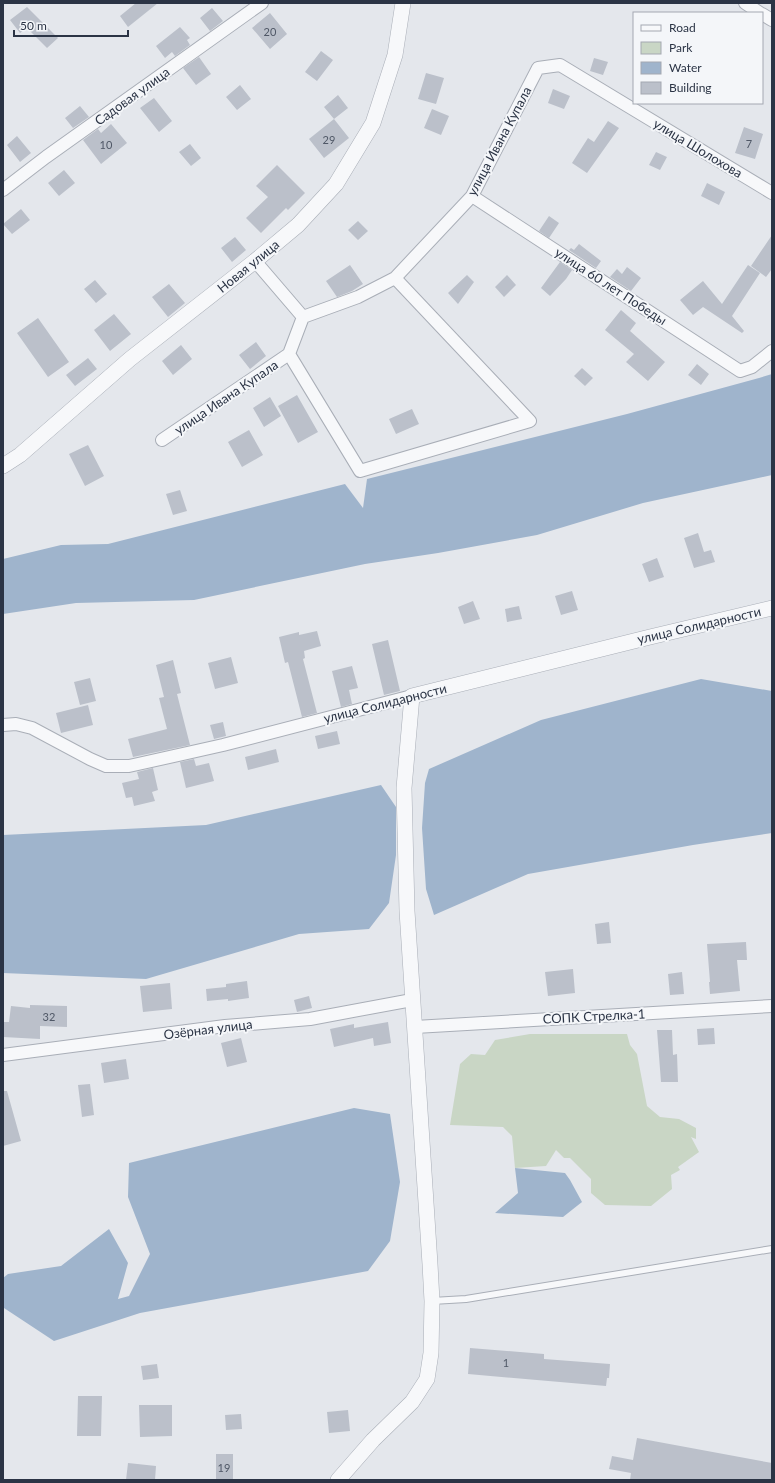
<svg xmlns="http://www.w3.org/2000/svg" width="775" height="1483" viewBox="0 0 775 1483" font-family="Lato,sans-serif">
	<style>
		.green { fill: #c9d6c5 }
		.water { fill: #9fb4cc }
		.building { fill: #bbc0ca }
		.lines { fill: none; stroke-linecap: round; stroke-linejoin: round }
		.service-casing { stroke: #a9aeb7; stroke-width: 8 }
		.minor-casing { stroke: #a9aeb7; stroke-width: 14 }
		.tertiary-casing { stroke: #a9aeb7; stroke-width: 16 }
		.service { stroke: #f7f8fa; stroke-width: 6 }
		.minor { stroke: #f7f8fa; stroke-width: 12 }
		.tertiary { stroke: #f7f8fa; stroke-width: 15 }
		.labels { text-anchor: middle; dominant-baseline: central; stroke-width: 4; stroke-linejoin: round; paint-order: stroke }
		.number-label { font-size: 11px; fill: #4f5766 }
		.street-label { font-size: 13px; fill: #2b3445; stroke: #f4f6f9 }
	</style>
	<rect width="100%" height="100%" fill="#e4e7ec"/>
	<path class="green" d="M530,1034H627L630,1045L637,1054L647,1106L660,1117L679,1119L696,1128V1139L691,1137L699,1152L678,1167L680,1170L671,1175L672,1189L651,1206L605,1205L591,1193V1179L570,1158H564L556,1150L546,1166L515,1168L512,1136L503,1127L450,1125L460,1064L471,1054L485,1055L495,1040Z"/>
	<path class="water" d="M772,374V475L643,503L537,535L438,553L365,564L194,600L76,603L3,614V559L61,545L108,544L345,484L363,508L367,479L627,414L759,378Z
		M701,679L772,691V833L693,845L528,874L434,915L426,889L422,828L425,783L429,769L541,720Z
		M381,785L396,807V855L389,903L369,929L299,934L146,979L3,973V835L206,825Z
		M354,1108L390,1114L400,1182L390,1241L368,1271L140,1313L54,1341L4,1308L3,1278L8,1274L61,1266L109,1229L128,1263L118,1299L129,1296L150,1254L128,1197L129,1163Z
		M515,1168L565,1173L570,1180L582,1202L563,1217L495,1213L518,1193Z"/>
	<path class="building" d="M136,3H158L128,27L120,16Z
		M27,7L58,38L47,48L27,28L20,33L10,20Z
		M212,8L223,21L210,31L200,18Z
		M270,13L287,34L270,49L252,28Z
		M180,27L190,38L187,40L190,45L175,56L172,52L165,58L156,46Z
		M321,51L333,60L317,81L305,72Z
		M199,57L211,74L196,85L183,68Z
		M594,58L608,62L603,75L590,71Z
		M426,73L444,78L436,104L418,99Z
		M240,85L251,99L237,110L226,97Z
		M553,89L570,96L564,109L548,103Z
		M338,95L348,108L334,119L324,107Z
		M154,98L172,121L159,132L140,108Z
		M80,106L89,117L73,128L65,118Z
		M432,109L449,116L441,135L424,128Z
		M334,119L349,138L324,158L309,139Z
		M608,121L619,128L587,173L572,163L588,138L594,142Z
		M111,124L127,143L101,164L83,140L98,129L101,133Z
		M744,127L763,134L755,159L735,153Z
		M17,136L31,153L20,162L7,145Z
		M190,144L201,158L191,166L179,152Z
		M656,152L667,157L660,170L649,165Z
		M277,165L305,193L288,210L286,208L261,233L246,218L268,197L256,186Z
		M64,170L75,183L59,196L48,183Z
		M707,183L725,192L719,205L701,196Z
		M21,209L30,220L12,234L3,224Z
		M549,216L559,223L549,238L539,231Z
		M358,221L368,231L358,240L348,230Z
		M772,235V269L766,277L751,266Z
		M235,237L246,250L232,262L221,248Z
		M579,244L601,261L596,268L569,250L571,248L574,250Z
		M560,262L572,270L566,279L550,296L541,288Z
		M350,265L363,284L352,291L337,297L326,281Z
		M748,265L760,273L732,316L744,331L742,333L703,307L693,315L680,300L703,281L722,304Z
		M627,267L641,278L631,291L610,277L617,269L622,274Z
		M467,275L474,282L458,304L448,293Z
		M507,275L516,285L504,297L495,287Z
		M95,280L107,294L96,303L84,289Z
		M169,284L185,303L168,317L152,297Z
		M621,310L636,323L630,331L665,362L648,381L626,362L634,354L605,330Z
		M114,314L131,334L110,351L94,330Z
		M38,318L69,362L48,377L17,333Z
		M256,342L266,356L250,369L239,355Z
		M181,345L192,359L173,375L162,361Z
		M88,358L97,369L75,386L66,375Z
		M697,364L709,374L701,385L688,375Z
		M582,368L593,378L585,386L574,376Z
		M297,395L318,432L298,443L278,406Z
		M270,397L281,416L264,427L253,408Z
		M412,409L419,424L396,434L389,419Z
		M249,430L263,455L242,467L228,442Z
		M88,445L104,476L85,486L69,454Z
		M180,490L187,511L173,515L166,494Z
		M698,533L704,552L711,550L715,562L694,568L684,538Z
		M657,558L664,577L649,582L642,564Z
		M572,591L578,610L561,615L555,596Z
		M473,601L480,619L464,624L458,607Z
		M519,606L522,619L507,622L505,609Z
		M317,631L321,646L304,651L305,658L303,659L317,713L302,717L288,662L285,663L279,637L299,632V635Z
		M388,640L400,691L384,695L372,644Z
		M231,657L238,683L215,689L208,663Z
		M173,660L181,693L177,694L190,745L133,757L128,739L167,729L159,698L164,697L156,665Z
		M352,666L358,688L349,690L352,704L341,707L332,671Z
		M90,678L96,701L80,705L74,682Z
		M88,705L93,725L61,733L56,713Z
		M223,722L226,736L214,739L210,725Z
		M337,731L340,744L318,749L315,736Z
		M276,749L279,762L248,770L245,757Z
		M194,759L196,766L209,763L214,781L186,788L180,762Z
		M153,768L158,790L152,792L155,801L134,806L132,797L126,798L122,783L139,779L137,772Z
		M609,922L611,943L597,944L595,924Z
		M746,942L747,960H737L740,991L710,994L709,982H710L707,944Z
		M573,969L575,993L548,996L545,972Z
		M682,972L684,994L670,995L668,974Z
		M247,981L249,998L228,1001V999L207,1001L206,989L226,987V984Z
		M170,983L172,1009L143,1012L140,986Z
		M309,996L312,1008L297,1012L294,1000Z
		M30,1005L67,1006V1027L40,1026V1039L3,1037L4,1022H9L11,1006L30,1008Z
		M388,1022L391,1043L374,1046L373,1038L334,1047L330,1029L354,1024V1028Z
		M714,1028L715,1044L698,1045L697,1029Z
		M657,1030H672L673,1055L677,1054L678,1082H661Z
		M241,1038L247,1062L227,1067L221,1043Z
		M126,1059L129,1079L104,1083L101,1063Z
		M90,1084L94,1115L82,1117L78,1085Z
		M3,1091H7L21,1141L3,1146Z
		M470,1348L544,1354V1359L610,1364L609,1378H607L606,1386L468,1374Z
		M157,1364L159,1378L143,1380L141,1366Z
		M78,1396H102L101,1436H77Z
		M139,1405H172V1436L140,1437Z
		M348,1410L350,1431L329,1433L327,1412Z
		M241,1414L242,1429L226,1430L225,1415Z
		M637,1438L772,1463V1480H630L631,1473L609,1469L612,1456L633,1460Z
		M216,1454H233V1480H216Z
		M128,1463L156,1466L155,1480H126Z"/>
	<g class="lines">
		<defs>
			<path id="service" d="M432,1301L466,1299L772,1249"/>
			<path id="minor" d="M745,3L760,13
				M762,14L772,20
				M3,190L46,157L262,3
				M472,196L740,371L752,367L772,351
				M255,261L303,317L358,297L395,278L472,196L538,68L560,65L772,193
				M303,317L289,354L360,471L530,421L395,278
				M162,440L289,354
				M3,725L16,724L32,728L90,759L106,766H129L223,745L412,696
				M415,1027L772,1006
				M3,1055L225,1026L310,1019L412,1000"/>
			<path id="tertiary" d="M3,466L20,455L130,359L255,261L298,225L336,184L373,123L395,55L403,3
				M338,1480L373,1440L412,1402L427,1379L431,1353L432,1301L430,1264L407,911L404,788L412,696L650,637L772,608"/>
		</defs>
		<use href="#service" class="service-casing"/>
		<use href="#minor" class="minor-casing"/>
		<use href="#tertiary" class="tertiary-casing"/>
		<use href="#service" class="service"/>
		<use href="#minor" class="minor"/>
		<use href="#tertiary" class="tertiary"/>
	</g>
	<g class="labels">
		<g class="number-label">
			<text x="270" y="31">20</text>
			<text x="329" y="139">29</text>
			<text x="749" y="143">7</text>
			<text x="106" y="144">10</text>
			<text x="49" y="1016">32</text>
			<text x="506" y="1362">1</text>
			<text x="224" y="1467">19</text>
		</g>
		<g class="street-label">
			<text transform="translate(132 96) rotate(-36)">Садовая улица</text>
			<text transform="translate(499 141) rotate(-62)">улица Ивана Купала</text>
			<text transform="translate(698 148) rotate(31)">улица Шолохова</text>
			<text transform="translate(248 266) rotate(-39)">Новая улица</text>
			<text transform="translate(611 286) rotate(33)">улица 60 лет Победы</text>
			<text transform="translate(226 397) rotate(-34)">улица Ивана Купала</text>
			<text transform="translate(699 625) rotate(-13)">улица Солидарности</text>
			<text transform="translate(385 703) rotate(-14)">улица Солидарности</text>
			<text transform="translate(594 1016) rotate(-3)">СОПК Стрелка-1</text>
			<text transform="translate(208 1029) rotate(-7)">Озёрная улица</text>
		</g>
	</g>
	<rect width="775" height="1483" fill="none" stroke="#2b3445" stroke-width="8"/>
	<rect x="633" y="12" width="130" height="92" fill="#f4f6f9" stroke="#a4a8b1"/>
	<rect x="641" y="25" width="20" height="6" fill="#f7f8fa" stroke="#a4a8b1"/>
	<text x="669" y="32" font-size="12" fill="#2b3445">Road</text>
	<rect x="641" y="42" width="20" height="12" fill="#c9d6c5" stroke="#a4a8b1"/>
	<text x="669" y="52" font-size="12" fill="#2b3445">Park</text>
	<rect x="641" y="62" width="20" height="12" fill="#9fb4cc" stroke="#a4a8b1"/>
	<text x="669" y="72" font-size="12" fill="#2b3445">Water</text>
	<rect x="641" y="82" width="20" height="12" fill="#bbc0ca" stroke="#a4a8b1"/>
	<text x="669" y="92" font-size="12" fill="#2b3445">Building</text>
	<path d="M14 30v6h114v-6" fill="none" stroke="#2b3445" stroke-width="2"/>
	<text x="20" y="30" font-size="12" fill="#2b3445" stroke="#f4f6f9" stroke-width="3" paint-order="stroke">50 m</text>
</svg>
